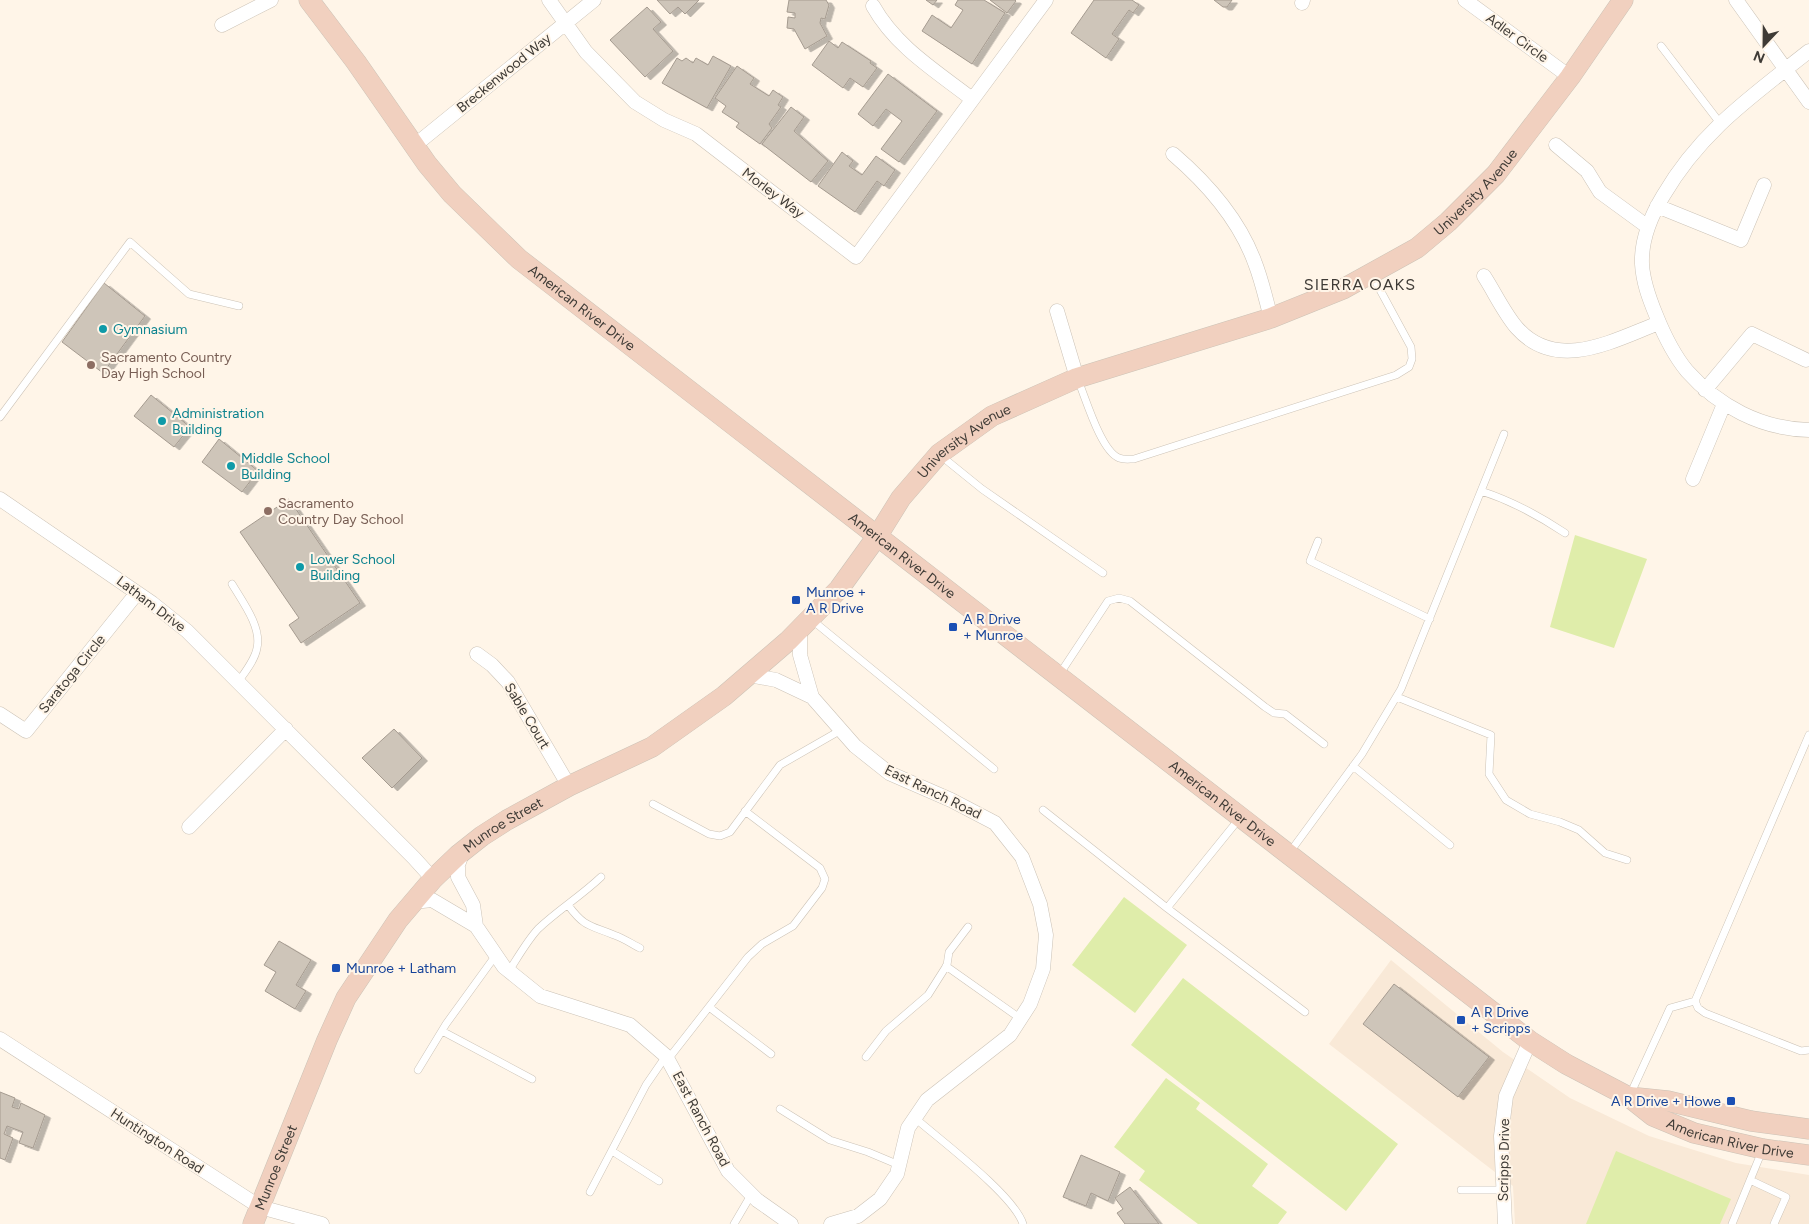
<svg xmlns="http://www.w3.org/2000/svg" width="1809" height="1224" viewBox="0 0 1809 1224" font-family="Figtree,sans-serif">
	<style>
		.built { fill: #f9e9d7 }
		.green { fill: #dfedaa }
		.building { fill: #cec5b9; stroke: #a59b90; filter: url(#shadow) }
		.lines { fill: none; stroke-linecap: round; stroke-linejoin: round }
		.lane-casing { stroke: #ccc3b7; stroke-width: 8 }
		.street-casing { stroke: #ccc3b7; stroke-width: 15 }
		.secondary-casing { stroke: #ccc3b7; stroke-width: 21 }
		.lane { stroke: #fff; stroke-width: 7 }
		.street { stroke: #fff; stroke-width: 14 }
		.secondary { stroke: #f1d0bf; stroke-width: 20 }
		.culture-dot { fill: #0f9aa8; stroke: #fff5e8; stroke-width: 2 }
		.education-dot { fill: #8d6e63; stroke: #fff5e8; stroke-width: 2 }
		.transit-dot { fill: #1a4fb4; stroke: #fff5e8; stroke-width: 2 }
		.labels { text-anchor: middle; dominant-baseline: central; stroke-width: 4; stroke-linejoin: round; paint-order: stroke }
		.street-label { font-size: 14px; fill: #3f3b36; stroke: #fff5e8 }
		.culture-label { font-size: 14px; fill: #0d838f; stroke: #fff5e8; text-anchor: start }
		.education-label { font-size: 14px; fill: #785e54; stroke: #fff5e8; text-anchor: start }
		.transit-label { font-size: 14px; fill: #164399; stroke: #fff5e8; text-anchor: start }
		.quarter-label { font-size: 16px; letter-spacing: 1px; fill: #3f3b36; stroke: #fff5e8 }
	</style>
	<defs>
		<filter id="shadow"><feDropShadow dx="5.5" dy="3" stdDeviation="0" flood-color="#0004"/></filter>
	</defs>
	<rect width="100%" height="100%" fill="#fff5e8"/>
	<path class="built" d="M1391,960L1503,1052L1570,1098L1649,1136L1736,1163L1809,1175V1224H1515L1513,1186L1329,1044Z"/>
	<path class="green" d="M1575,535L1647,559L1614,648L1550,627Z
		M1124,897L1187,945L1135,1013L1072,965Z
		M1183,978L1398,1144L1346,1211L1131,1045Z
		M1166,1078L1200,1103L1196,1109L1268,1164L1252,1186L1287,1212L1278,1224H1198L1139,1180L1145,1171L1114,1147Z
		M1616,1151L1731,1199L1720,1224H1586Z"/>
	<path class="building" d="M657,0H699L685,14L678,7L670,14Z
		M789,0H826L829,5L825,19L821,18L820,23L827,36L805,49L794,29L787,28L788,17L795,18V13L787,12Z
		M926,0H937L933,5Z
		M958,0H984L1005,13L972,64L922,31L932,15L951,28L963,10L955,5Z
		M990,0H1015L1016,1L1007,13Z
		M1094,0H1132L1139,5L1133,13L1129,10L1112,34L1119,39L1106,58L1071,33Z
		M1214,0H1232L1227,7H1223Z
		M647,7L661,22L653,29L673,51L645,77L610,40Z
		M829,41L838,48L842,42L871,61L870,63L877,68L863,87L850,78L843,88L812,65Z
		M713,56L731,66L707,108L662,83L677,58L682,61L686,58L693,63L696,58L708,65Z
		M737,66L754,78L750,84L769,96L773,90L783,97L778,105L781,107L769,124L772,128L760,144L736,127L739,123L722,112L726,106L715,98Z
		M888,74L937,111L899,162L881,149L902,121L886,109L873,126L858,114Z
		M791,107L804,117L794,131L828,161L811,182L762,144Z
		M842,152L853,161L849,166L862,175L876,156L895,170L884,186L877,181L855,212L818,186Z
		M104,283L145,316L103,373L62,342Z
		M151,395L190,427L174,447L134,416Z
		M219,439L258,471L242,492L202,462Z
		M289,499L360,603L301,643L289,625L299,618L240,532Z
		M394,729L422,758L392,788L362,758Z
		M279,941L311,960L296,985L306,991L295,1009L265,991L276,972L264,965Z
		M1394,984L1489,1057L1458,1097L1363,1024Z
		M0,1092L15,1098L12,1107L19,1109L21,1103L45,1115L33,1148L19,1143L23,1132L7,1126L4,1134L13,1138L5,1160L0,1158Z
		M1081,1155L1120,1172L1108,1201L1091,1193L1086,1206L1063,1197Z
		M1130,1187L1159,1224H1125L1117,1213L1123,1209L1115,1198Z"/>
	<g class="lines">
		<defs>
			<path id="lane" d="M1661,46L1720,123
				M1078,380C1086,399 1101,451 1119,458C1124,460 1129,459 1134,459L1396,375L1409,367L1412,359L1411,347L1372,275
				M0,417L130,242L189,294L239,306
				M940,455L982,489L1103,573
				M1481,491C1512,501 1538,515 1565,533
				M1318,541L1310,561L1430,619
				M232,584C242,601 262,627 257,648C255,660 245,672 238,682
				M812,620L994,769
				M1059,675L1108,601L1119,598L1130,601L1265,707L1274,713L1285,714L1324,744
				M1397,697L1491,735L1489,774L1506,800L1530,814L1560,822L1579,830L1605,853L1627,860
				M1809,735L1695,1001L1698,1008L1705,1013L1801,1051L1809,1050
				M1353,766L1450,845
				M653,804L709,834L720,836L730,832L780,765L841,730
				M1043,810L1167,908L1239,819
				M1290,852L1362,754L1401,689L1504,434
				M568,905C585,928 590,925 614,935C623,938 632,944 640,948
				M1167,908L1305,1012
				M946,966L1021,1019
				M509,971C518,957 527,941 538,929C558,910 581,896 601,877
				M709,1007L771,1054
				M442,1031L532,1079
				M866,1057L886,1031L928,995L947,965L949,952L968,927
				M669,1058L748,957L762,944L793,926L822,888L825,879L820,868L745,811
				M418,1070L446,1024L496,955
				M1630,1095L1670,1008L1695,1001
				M780,1109L830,1140L868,1152L899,1165
				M915,1118C940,1140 1014,1195 1023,1224
				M612,1151L659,1181
				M1750,1180L1786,1197L1774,1224
				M1461,1190H1502
				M590,1192L646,1085L666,1056
				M734,1224L751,1195
				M1732,1224L1762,1151"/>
			<path id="street" d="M549,0L586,52L635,102L664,120L696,134L856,257L1046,0
				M1465,0L1570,77
				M1736,0L1809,102
				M1302,3L1303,0
				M873,6C896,47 936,71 972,99
				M222,25L271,0
				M1809,51C1751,97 1701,131 1663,196C1651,216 1641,240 1642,264C1643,282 1649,298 1656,315C1664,335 1673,354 1687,371C1718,406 1761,429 1809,430
				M1556,145L1587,171L1600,192L1648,227
				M414,146L594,0
				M1173,154C1208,184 1239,219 1255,263C1262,281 1266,300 1271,318
				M1657,206L1741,240L1764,185
				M1484,276C1495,293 1504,313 1517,328C1557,373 1614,340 1659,323
				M1057,311L1077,378
				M1705,390L1752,334L1806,360
				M1693,479L1724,404
				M0,499L152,603L187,631L414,858L433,879
				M800,630V655L812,697
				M477,654L492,665L508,682L569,786
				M749,675L776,680L812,697L855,746L889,773L951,800L995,823L1022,857L1040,904L1046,935L1043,969L1030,1004L1010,1035L927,1100L908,1128L897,1174L880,1199L858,1216L831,1224
				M0,714L26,731L137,593
				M189,827L286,729
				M463,851L458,865V877L473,905L476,926
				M413,902L432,900L476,926L504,967L540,996L630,1025L666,1056L728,1171L757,1200L791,1224
				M0,1039L260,1207L322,1224
				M1505,1224L1501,1136L1506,1096L1530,1041"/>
			<g id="secondary">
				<path id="s1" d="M309,0L356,62L427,164L452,194L519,259L1530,1041L1566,1064L1629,1097L1653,1116L1694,1133L1763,1149L1809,1155"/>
				<path d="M1629,1097L1668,1101L1751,1121L1809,1129"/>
				<path id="s2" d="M253,1224L327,1040L346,998L398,920L433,879L458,855L482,836L507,820L569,786L652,747L724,696L788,641L839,589L878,535L901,498L939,454L992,416L1077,378L1271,318L1343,289L1417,248L1448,222L1496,174L1570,77L1623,0"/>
			</g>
		</defs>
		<use href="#lane" class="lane-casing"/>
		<use href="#street" class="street-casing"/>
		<use href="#secondary" class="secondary-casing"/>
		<use href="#lane" class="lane"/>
		<use href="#street" class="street"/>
		<use href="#secondary" class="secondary"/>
	</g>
	<g class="culture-dot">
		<circle cx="103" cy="329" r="5"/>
		<circle cx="162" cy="421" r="5"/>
		<circle cx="231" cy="466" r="5"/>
		<circle cx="300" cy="567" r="5"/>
	</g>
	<g class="education-dot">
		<circle cx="91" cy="365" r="5"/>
		<circle cx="268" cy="511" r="5"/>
	</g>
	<g class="transit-dot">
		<rect x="791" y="595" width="10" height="10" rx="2.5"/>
		<rect x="948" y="622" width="10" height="10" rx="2.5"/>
		<rect x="331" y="963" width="10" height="10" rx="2.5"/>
		<rect x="1456" y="1015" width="10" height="10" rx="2.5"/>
		<rect x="1726" y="1096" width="10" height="10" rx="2.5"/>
	</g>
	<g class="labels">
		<g class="street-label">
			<text transform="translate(1517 38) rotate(36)">Adler Circle</text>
			<text transform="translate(504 73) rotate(-39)">Breckenwood Way</text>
			<text stroke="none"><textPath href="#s2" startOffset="1668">University Avenue</textPath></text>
			<text transform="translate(773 193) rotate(37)">Morley Way</text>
			<text stroke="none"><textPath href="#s1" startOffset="414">American River Drive</textPath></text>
			<text stroke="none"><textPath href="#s2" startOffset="1091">University Avenue</textPath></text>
			<text stroke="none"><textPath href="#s1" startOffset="819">American River Drive</textPath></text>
			<text transform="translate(151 604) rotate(37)">Latham Drive</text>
			<text transform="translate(72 674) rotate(-51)">Saratoga Circle</text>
			<text transform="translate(527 716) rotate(59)">Sable Court</text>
			<text transform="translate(933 792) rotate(26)">East Ranch Road</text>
			<text stroke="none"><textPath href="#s1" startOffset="1224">American River Drive</textPath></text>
			<text stroke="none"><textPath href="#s2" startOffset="481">Munroe Street</textPath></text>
			<text transform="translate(701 1119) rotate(62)">East Ranch Road</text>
			<text stroke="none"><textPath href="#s1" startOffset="1838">American River Drive</textPath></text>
			<text transform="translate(157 1141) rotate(33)">Huntington Road</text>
			<text transform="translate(1504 1160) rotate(-89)">Scripps Drive</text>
			<text stroke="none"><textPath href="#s2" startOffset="61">Munroe Street</textPath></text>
		</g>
		<g class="culture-label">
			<text x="113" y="329">Gymnasium</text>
			<text x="172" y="413">Administration<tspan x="172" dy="16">Building</tspan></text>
			<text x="241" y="458">Middle School<tspan x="241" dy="16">Building</tspan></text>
			<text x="310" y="559">Lower School<tspan x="310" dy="16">Building</tspan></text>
		</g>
		<g class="education-label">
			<text x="101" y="357">Sacramento Country<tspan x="101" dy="16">Day High School</tspan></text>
			<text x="278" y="503">Sacramento<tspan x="278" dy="16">Country Day School</tspan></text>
		</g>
		<g class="transit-label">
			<text x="806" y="592">Munroe +<tspan x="806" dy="16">A R Drive</tspan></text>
			<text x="963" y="619">A R Drive<tspan x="963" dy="16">+ Munroe</tspan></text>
			<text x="346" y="968">Munroe + Latham</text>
			<text x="1471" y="1012">A R Drive<tspan x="1471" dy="16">+ Scripps</tspan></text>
			<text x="1721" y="1101" text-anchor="end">A R Drive + Howe</text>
		</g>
		<g class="quarter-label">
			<text x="1360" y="284">SIERRA OAKS</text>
		</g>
	</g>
	<g transform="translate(1764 45) rotate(202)" stroke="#fff5e8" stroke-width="4" paint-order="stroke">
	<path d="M0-4L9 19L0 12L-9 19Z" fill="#3f3b36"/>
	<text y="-8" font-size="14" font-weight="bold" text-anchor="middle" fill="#3f3b36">N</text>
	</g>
</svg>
